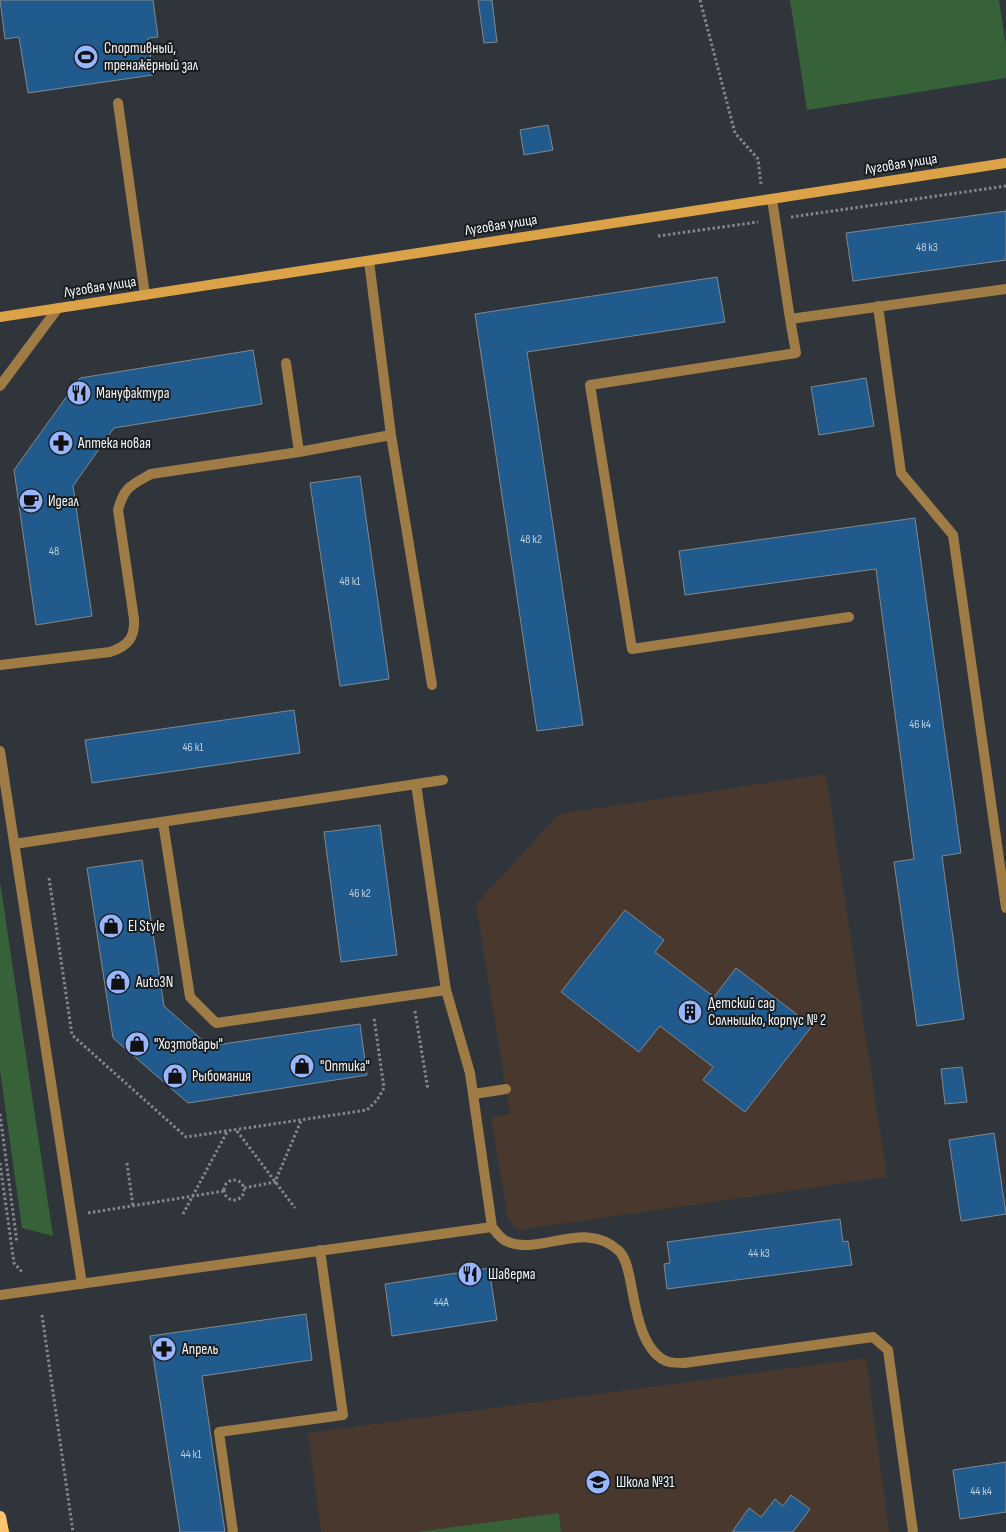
<svg xmlns="http://www.w3.org/2000/svg" width="1006" height="1532" viewBox="0 0 1006 1532" font-family="'Sofia Sans Condensed',sans-serif">
	<style>
		.education { fill: #49382e }
		.green { fill: #366139 }
		.building { fill: #215b8d; stroke: #82888e }
		.lines { fill: none; stroke-linecap: round; stroke-linejoin: round }
		.path { stroke: #83878d; stroke-width: 3; stroke-dasharray: 2.5 2.5; stroke-linecap: butt }
		.service { stroke: #9f7b46; stroke-width: 10 }
		.secondary { stroke: #dba247; stroke-width: 10 }
		.primary { stroke: #fec46b; stroke-width: 12 }
		.labels { text-anchor: middle; dominant-baseline: central; stroke-width: 4; stroke-linejoin: round; paint-order: stroke }
		.number-label { font-size: 12px; fill: #bdcedd }
		.poi-label { font-size: 15px; fill: #f1f4f8; stroke: #1a1d1f; text-anchor: start }
		.street-label { font-size: 15px; fill: #f1f4f8; stroke: #1a1d1f }
	</style>
	<rect width="100%" height="100%" fill="#30353b"/>
	<path class="education" d="M826,774L887,1177L518,1230L508,1218L491,1117L510,1114L476,904L559,814Z
		M866,1358L889,1532H321L308,1433Z"/>
	<path class="green" d="M790,0H999L1006,45V78L807,110Z
		M0,882L53,1236L22,1228L0,1070Z
		M559,1513L561,1532H417Z"/>
	<path class="building" d="M0,0H153L158,37L148,38L153,75L28,93L19,37L5,39Z
		M478,0H492L497,42L484,43Z
		M548,125L553,150L524,155L520,130Z
		M1006,211V260L853,281L846,233Z
		M717,277L725,322L527,352L583,725L537,731L475,314Z
		M253,350L262,404L114,428L73,486L92,616L36,625L14,470L80,378Z
		M866,378L874,426L819,435L811,387Z
		M360,476L389,679L340,686L310,483Z
		M915,518L961,853L942,856L964,1019L917,1026L894,862L914,859L876,569L685,595L679,551Z
		M294,710L300,753L92,783L85,740Z
		M380,825L397,955L341,962L324,832Z
		M142,860L164,1006L209,1046L360,1024L367,1075L188,1103L113,1038L87,868Z
		M625,910L664,940L655,952L714,997L736,968L812,1026L745,1112L703,1080L713,1067L660,1026L639,1052L561,992Z
		M962,1067L967,1102L945,1104L941,1069Z
		M994,1133L1006,1214L961,1221L949,1140Z
		M840,1219L843,1242L848,1241L852,1265L667,1289L664,1264L670,1263L667,1242Z
		M489,1268L497,1320L392,1336L385,1284Z
		M306,1314L312,1360L202,1376L225,1532H180L150,1336Z
		M1006,1462V1512L960,1519L953,1470Z
		M791,1495L810,1509L793,1532H732L749,1508L761,1517L775,1499L783,1506Z"/>
	<g class="lines">
		<path class="path" d="M700,0L735,133L758,159L761,184
			M791,217L1006,186
			M658,236L758,222
			M49,878L72,1035L186,1137L367,1110L377,1100L384,1088L374,1018
			M415,1011L428,1090
			M0,1114L17,1243
			M237,1131L295,1208
			M0,1163L14,1263L23,1273
			M127,1163L133,1206
			M224 1190a10 10 0 1 1 20 0a10 10 0 1 1-20 0Z
			M244,1188L275,1182L301,1121
			M88,1213L224,1191
			M183,1214L227,1132
			M42,1315L73,1532"/>
		<path class="service" d="M118,103L145,295
			M772,199L790,319L1006,289
			M369,261L391,435L432,685
			M878,306L901,473L953,535L1006,908
			M790,319L796,353L590,385L632,649L849,617
			M286,363L299,452
			M0,386L58,308
			M0,665L110,652C128,646 135,638 134,619L118,510C124,487 131,485 151,474L299,452L391,435
			M0,751L82,1284
			M416,784L446,990L470,1073L492,1227
			M163,822L190,997L216,1023L446,990
			M14,844L443,780
			M474,1094L506,1089
			M0,1295L492,1227C496,1232 500,1238 506,1241C540,1257 585,1218 619,1251C626,1258 628,1270 630,1279C635,1303 640,1353 669,1362C673,1363 679,1363 684,1363L873,1337L888,1350L913,1532
			M233,1532L219,1432L343,1415L320,1250"/>
		<path class="secondary" d="M0,317L1006,163"/>
		<path class="primary" d="M0,1517L3,1532"/>
	</g>
	<defs>
		<symbol id="stadium-disc" viewBox="-11 -11 22 22"><circle r="9.5" fill="#99b5fd" stroke="#1a1d1f"/><path d="M0-5a6.5 5 0 1 0 0 10a6.5 5 0 1 0 0-10ZM-3.5-1.8h7v3.6h-7Z" fill="#111"/></symbol>
		<symbol id="restaurant-disc" viewBox="-11 -11 22 22"><circle r="9.5" fill="#99b5fd" stroke="#1a1d1f"/><path d="M-5-6h1v4h1v-4h1v4h1v-4h1v5L-1.5 .5V6h-2V.5L-5-1ZM5-6V6H3V1.5H1.5Q1.5-4 5-6Z" fill="#111"/></symbol>
		<symbol id="pharmacy-disc" viewBox="-11 -11 22 22"><circle r="9.5" fill="#99b5fd" stroke="#1a1d1f"/><path d="M-2-6h4v4h4v4h-4v4h-4v-4h-4v-4h4Z" fill="#111"/></symbol>
		<symbol id="cafe-disc" viewBox="-11 -11 22 22"><circle r="9.5" fill="#99b5fd" stroke="#1a1d1f"/><path d="M-5.5-4.5H6V0H3Q3 3.5 0 3.5H-2.5Q-5.5 3.5-5.5 0ZM3-3.2v2h1.7v-2ZM-6 4.5H4V6H-6Z" fill="#111"/></symbol>
		<symbol id="shop-disc" viewBox="-11 -11 22 22"><circle r="9.5" fill="#99b5fd" stroke="#1a1d1f"/><path d="M-5-2.5h2.3a2.7 3.5 0 0 1 5.4 0H5L5.5 6h-11ZM-1.5-2.5h3a1.5 2.3 0 0 0-3 0Z" fill="#111"/></symbol>
		<symbol id="building-disc" viewBox="-11 -11 22 22"><circle r="9.5" fill="#99b5fd" stroke="#1a1d1f"/><path d="M-4-6H4V6H1V3H-1V6H-4ZM-2.5-4.3h1.7v1.8h-1.7ZM.8-4.3h1.7v1.8H.8ZM-2.5-1h1.7V.8h-1.7ZM.8-1h1.7V.8H.8Z" fill="#111"/></symbol>
		<symbol id="school-disc" viewBox="-11 -11 22 22"><circle r="9.5" fill="#99b5fd" stroke="#1a1d1f"/><path d="M0-5L7-2L0 1L-7-2ZM-4 1L0 2.5L4 1V4Q0 6-4 4Z" fill="#111"/></symbol>
	</defs>
	<g fill-rule="evenodd">
		<use href="#stadium-disc" x="72" y="43" width="28" height="28"/>
		<use href="#restaurant-disc" x="65" y="379" width="28" height="28"/>
		<use href="#pharmacy-disc" x="47" y="429" width="28" height="28"/>
		<use href="#cafe-disc" x="17" y="487" width="28" height="28"/>
		<use href="#shop-disc" x="97" y="912" width="28" height="28"/>
		<use href="#shop-disc" x="104" y="968" width="28" height="28"/>
		<use href="#building-disc" x="676" y="998" width="28" height="28"/>
		<use href="#shop-disc" x="123" y="1030" width="28" height="28"/>
		<use href="#shop-disc" x="288" y="1052" width="28" height="28"/>
		<use href="#shop-disc" x="161" y="1062" width="28" height="28"/>
		<use href="#restaurant-disc" x="456" y="1260" width="28" height="28"/>
		<use href="#pharmacy-disc" x="150" y="1335" width="28" height="28"/>
		<use href="#school-disc" x="584" y="1468" width="28" height="28"/>
	</g>
	<g class="labels">
		<g class="number-label">
			<text x="927" y="247">48 к3</text>
			<text x="531" y="539">48 к2</text>
			<text x="54" y="551">48</text>
			<text x="350" y="581">48 к1</text>
			<text x="920" y="724">46 к4</text>
			<text x="193" y="747">46 к1</text>
			<text x="360" y="893">46 к2</text>
			<text x="759" y="1253">44 к3</text>
			<text x="441" y="1302">44А</text>
			<text x="191" y="1454">44 к1</text>
			<text x="981" y="1491">44 к4</text>
		</g>
		<g class="poi-label">
			<text x="104" y="48">Спортивный,<tspan x="104" dy="17">тренажёрный зал</tspan></text>
			<text x="96" y="393">Мануфактура</text>
			<text x="78" y="443">Аптека новая</text>
			<text x="48" y="501">Идеал</text>
			<text x="128" y="926">El Style</text>
			<text x="136" y="982">Auto3N</text>
			<text x="708" y="1003">Детский сад<tspan x="708" dy="17">Солнышко, корпус № 2</tspan></text>
			<text x="154" y="1044">"Хозтовары"</text>
			<text x="320" y="1066">"Оптика"</text>
			<text x="192" y="1076">Рыбомания</text>
			<text x="488" y="1274">Шаверма</text>
			<text x="182" y="1349">Апрель</text>
			<text x="616" y="1482">Школа №31</text>
		</g>
		<g class="street-label">
			<text transform="translate(901 164) rotate(-9)">Луговая улица</text>
			<text transform="translate(501 225) rotate(-9)">Луговая улица</text>
			<text transform="translate(100 287) rotate(-9)">Луговая улица</text>
		</g>
	</g>
</svg>
